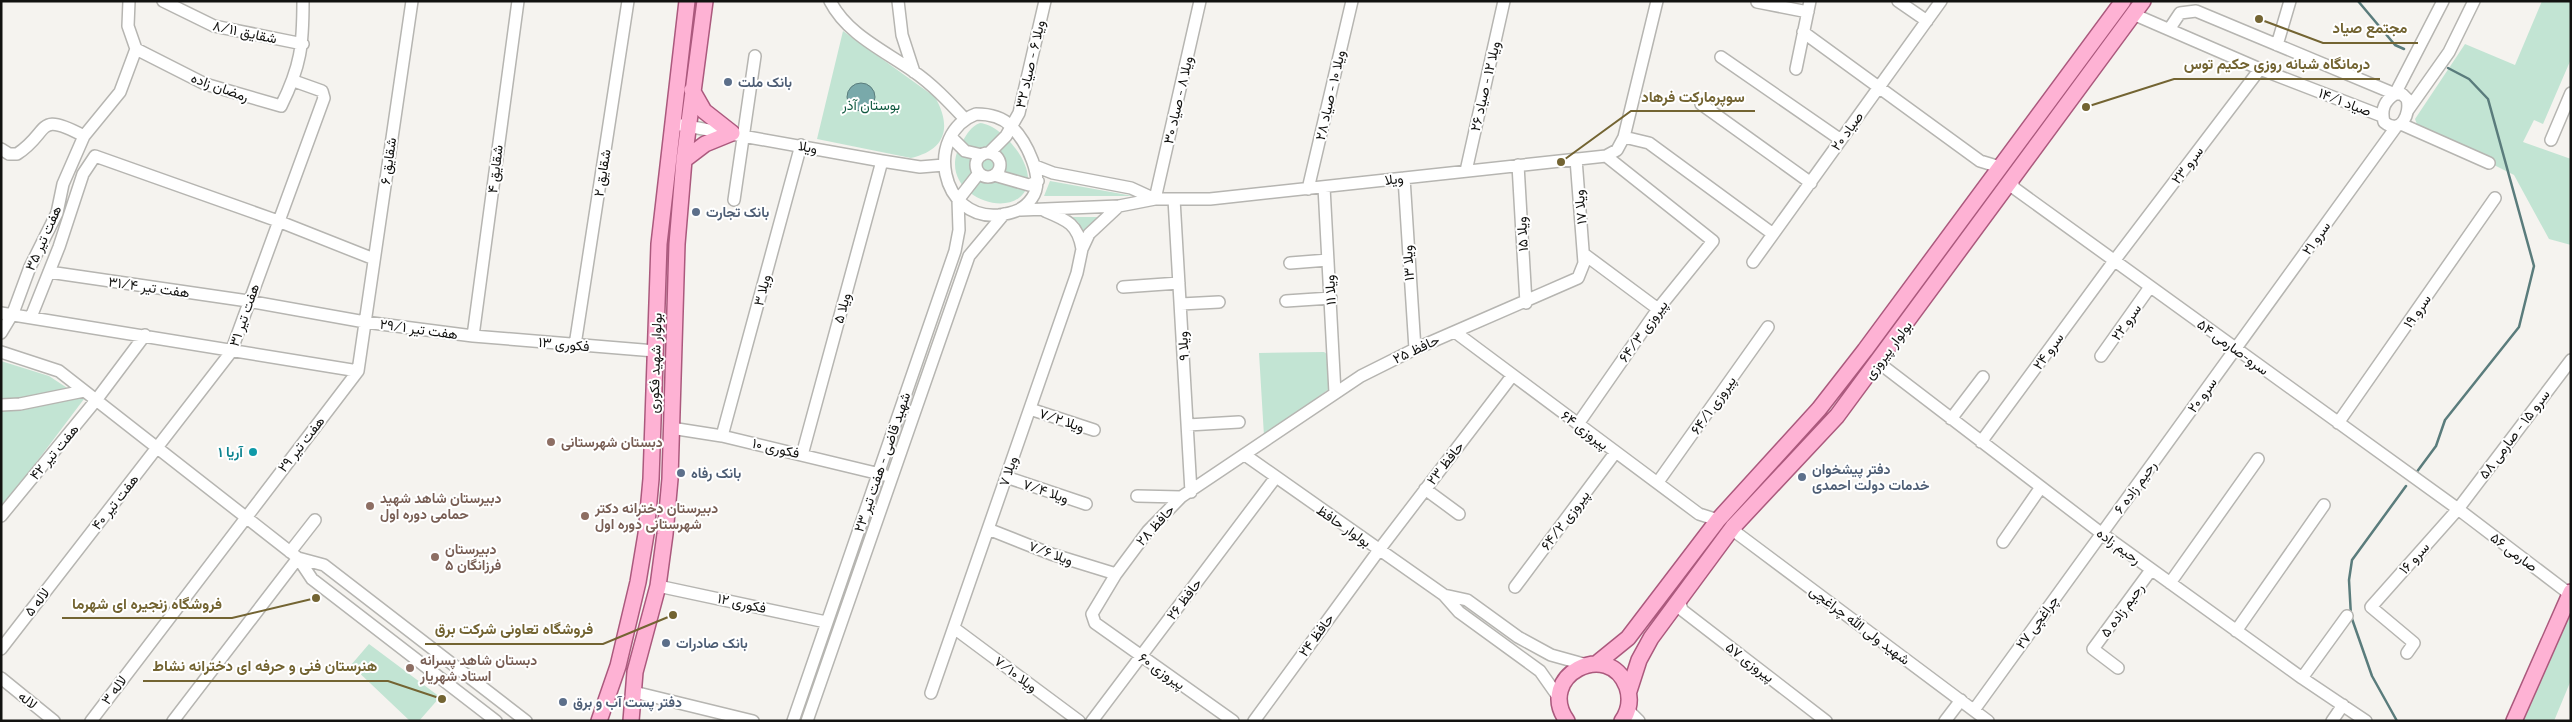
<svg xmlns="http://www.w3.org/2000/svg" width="2572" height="722" viewBox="0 0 2572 722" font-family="Raleway,Vazirmatn,sans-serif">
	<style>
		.green { fill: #c2e4d3 }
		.water { fill: #79a9aa; stroke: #5a7c7c }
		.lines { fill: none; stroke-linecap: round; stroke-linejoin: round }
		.stream { stroke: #5a7c7c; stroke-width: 2.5 }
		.minor-casing { stroke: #b6b5b1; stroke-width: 14 }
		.major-casing { stroke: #ab597d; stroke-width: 18 }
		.minor { stroke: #fff; stroke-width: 11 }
		.major { stroke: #feb2d4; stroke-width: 15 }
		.service-dot { fill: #5c6f8a; stroke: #fff; stroke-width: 2 }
		.education-dot { fill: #8d6e63; stroke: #fff; stroke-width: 2 }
		.culture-dot { fill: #0f9aa8; stroke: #fff; stroke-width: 2 }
		.labels { text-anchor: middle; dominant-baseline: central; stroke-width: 4; stroke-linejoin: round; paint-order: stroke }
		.street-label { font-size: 14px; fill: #121210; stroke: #fff }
		.service-label { font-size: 14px; font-weight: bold; fill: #4e5e75; stroke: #fff; text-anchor: start }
		.park-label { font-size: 14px; fill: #0e583e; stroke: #fff }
		.education-label { font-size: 14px; font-weight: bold; fill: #785e54; stroke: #fff; text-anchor: start }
		.culture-label { font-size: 14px; font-weight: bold; fill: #0d838f; stroke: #fff; text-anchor: end }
		.leader { fill: none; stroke: #736432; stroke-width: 2 }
		.callout-dot { fill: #736432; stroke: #fff; stroke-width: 2 }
		.callout-label { font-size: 15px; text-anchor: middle; font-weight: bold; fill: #736432; stroke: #fff; stroke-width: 4; stroke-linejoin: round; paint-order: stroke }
	</style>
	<rect width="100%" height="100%" fill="#f5f3ef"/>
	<path class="green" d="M2542,1H2571V59L2543,124L2534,120L2523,142L2571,159V245L2549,239L2514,175L2418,127L2415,119L2465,44L2515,65Z
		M843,31L935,97C952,127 946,150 911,158L817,139Z
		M980,123C1004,125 1042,173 1023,194C1002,220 933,189 962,142C968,133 970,127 980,123Z
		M1050,181L1133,196H1044Z
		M1071,217H1100L1083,233L1078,222Z
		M1324,352L1330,356L1329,389L1264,436L1259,353Z
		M1,361L49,376L84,399L1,509Z
		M2566,610L2571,615V680L2554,721H2518Z
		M369,644L440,697L419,721H410L351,665Z"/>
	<path class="water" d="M847 97a14 14 0 1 1 28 0a14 14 0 1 1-28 0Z"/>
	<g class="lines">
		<path class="stream" d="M2358,1L2395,45L2404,49
			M2416,473L2436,446L2445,420L2519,327L2534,266L2488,99L2469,79L2448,68
			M2397,721L2372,676L2351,616L2349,580L2352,560L2406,486"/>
		<defs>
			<path id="minor" d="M163,1L214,26L303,44
				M830,1C847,34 883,50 913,71C932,84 948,101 964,118
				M898,1L902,35L914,72
				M1898,1L1927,21
				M1757,2L1808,12
				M2133,14L2260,69L2382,116
				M2170,28L2180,13L2196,11L2395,94L2443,1
				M1803,32L1980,161L2000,167
				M2277,45L2290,1
				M136,49L205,84L281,106C301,66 303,45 303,1
				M1721,57L1841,140
				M1796,69L1810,1
				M2395,94H2402L2407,99C2411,113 2401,136 2384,122C2381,110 2384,101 2395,94Z
				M1701,104L1811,183
				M2408,110L2449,52L2474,1
				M976,114C988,114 1002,117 1011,126C1026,141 1046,179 1032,198C1024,210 1013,213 999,215C940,221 924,134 976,114Z
				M2401,124L2489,163
				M681,125L882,161L920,167L944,165
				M951,137L965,151L982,155
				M1624,137L1649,143L1773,234
				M2551,140L2571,93
				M1,149L9,154H17C51,132 35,110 84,136
				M989,153L1006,136L1019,113L1045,1
				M976 165a12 12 0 1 1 24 0a12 12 0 1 1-24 0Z
				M1518,165L1526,303
				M1035,166L1053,173L1131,188L1155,199
				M1466,171L1504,1
				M994,175L1029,185L1038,181
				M1404,178L1415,349
				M2012,181L2014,188L2458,509L2571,595
				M1324,187L1335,393
				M1308,189L1352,1
				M1155,199L1200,1
				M1174,199L1191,492
				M734,200L755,56
				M1021,210L1119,206L1155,199H1210L1606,156L1617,150L1624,137L1657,1
				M1045,211C1067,220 1078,224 1082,249L1089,234L1119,206
				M1584,254L1658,309
				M1753,262L1941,1
				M1290,263L1328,260
				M49,272L248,301L365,322L473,336L655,351
				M1123,287L1179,283
				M1286,301L1331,298
				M1181,304L1219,302
				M1,313L358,371
				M31,317L59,247L83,174L95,156L278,221L374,259
				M1455,332L1699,514L1718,520
				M1,333L13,313L30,267L57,213L63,184L84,136L120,92L136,49L128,26L129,1
				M473,336L518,1
				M575,345L628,1
				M1,352L59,371L298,558L312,579L496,721
				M2101,356L2150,287
				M1879,363L2101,533L2302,678L2366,721
				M1,405L20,404L84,391
				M1030,409L1094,430
				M1951,419L1983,377
				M2338,423L2495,198
				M1578,424L1658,309L1713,241L1606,156
				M1188,425L1239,422
				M671,428L722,436L884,475
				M722,436L801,145
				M1981,442L2114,261L2260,69
				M802,455L882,161
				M1245,455L1444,595L1459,612L1540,671L1559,698
				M1006,477L1086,504
				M1658,482L1768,327
				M1425,489L1459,514
				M1137,496L1181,497
				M1,516L97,399L145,335
				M1733,527L1738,534L1988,721
				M988,529L1051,554L1116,574
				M2003,542L2041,487
				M290,552L315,520
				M298,558L324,565L526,721
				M2170,583L2258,459
				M658,586L826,622
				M1515,587L1615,453
				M1444,595L1467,600L1518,637L1551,655L1587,665
				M1679,599L1682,610L1826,721
				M954,628L1079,721
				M2236,631L2324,505
				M1,649L231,352L324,98L322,91L294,81
				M2407,653L2414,643L2371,607L2458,509L2571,360
				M2118,668L2093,649L2151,570
				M1,678L54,721
				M2302,678L2347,616
				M638,693L753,721
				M931,693L1077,273L1082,249
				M1628,710L1639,721
				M1974,710L2396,127
				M91,721L358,371L412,1
				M173,721L298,558
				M793,721L955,251L959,230L958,200L979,173
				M807,721L969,256L1004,214
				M1092,721L1276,477
				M1233,721L1095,623L1092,614L1116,574L1148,531L1181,497L1361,376L1415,349L1578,278L1584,263L1576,159
				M1254,721L1379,550L1512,376
				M1945,721L1961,700
				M2332,721L2343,705"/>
			<path id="major" d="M684,160L705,144L732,133L704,111L692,90
				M1596,664L1628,638L1718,520L1819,409L1865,350L2123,1
				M1629,691L1639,660L1651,638L1733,527L1837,416L2143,1
				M599,721L618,666L638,582L646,534L651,479L659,244L687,1
				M631,721L635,672L658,586L665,534L670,479L677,244L684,160L705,1
				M1567,721C1535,676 1609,638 1627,687C1631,699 1629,711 1622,721
				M2514,721L2571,592"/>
		</defs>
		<use href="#minor" class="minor-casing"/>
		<use href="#major" class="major-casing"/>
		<use href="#minor" class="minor"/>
		<use href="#major" class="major"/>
	</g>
	<g class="service-dot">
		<circle cx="728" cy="82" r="5"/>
		<circle cx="696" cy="212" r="5"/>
		<circle cx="681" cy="473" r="5"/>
		<circle cx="1802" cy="477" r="5"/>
		<circle cx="666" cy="643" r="5"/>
		<circle cx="563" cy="702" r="5"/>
	</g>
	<g class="education-dot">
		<circle cx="551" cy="442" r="5"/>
		<circle cx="370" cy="506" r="5"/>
		<circle cx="585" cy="516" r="5"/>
		<circle cx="435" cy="557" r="5"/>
		<circle cx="410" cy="668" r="5"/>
	</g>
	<circle class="culture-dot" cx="253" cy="452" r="5"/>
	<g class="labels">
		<g class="street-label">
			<text transform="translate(245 32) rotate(12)">شقایق ۸/۱۱</text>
			<text transform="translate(1030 64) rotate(-77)">ویلا ۶ - صیاد ۳۲</text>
			<text transform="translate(1485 86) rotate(-77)">ویلا ۱۲ - صیاد ۲۶</text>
			<text transform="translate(220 87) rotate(20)">رمضان زاده</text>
			<text transform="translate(1330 95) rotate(-77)">ویلا ۱۰ - صیاد ۲۸</text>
			<text transform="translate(1178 100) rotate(-77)">ویلا ۸ - صیاد ۳۰</text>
			<text transform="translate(2345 102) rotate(21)">صیاد ۱۴/۱</text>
			<text transform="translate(1847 131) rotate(-54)">صیاد ۲۰</text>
			<text transform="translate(808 147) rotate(11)">ویلا</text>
			<text transform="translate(388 161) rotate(-82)">شقایق ۶</text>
			<text transform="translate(2187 165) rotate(-53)">سرو ۲۳</text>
			<text transform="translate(495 169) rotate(-83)">شقایق ۴</text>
			<text transform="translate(602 173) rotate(-81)">شقایق ۲</text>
			<text transform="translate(1394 179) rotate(-7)">ویلا</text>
			<text transform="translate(1580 207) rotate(-95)">ویلا ۱۷</text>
			<text transform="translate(1522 234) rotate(-93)">ویلا ۱۵</text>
			<text transform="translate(43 238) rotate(-66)">هفت تیر ۳۵</text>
			<text transform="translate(2316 238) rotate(-54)">سرو ۲۱</text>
			<text transform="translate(1408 263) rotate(-93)">ویلا ۱۳</text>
			<text transform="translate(149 287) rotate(8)">هفت تیر ۳۱/۴</text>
			<text transform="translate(762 290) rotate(-75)">ویلا ۳</text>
			<text transform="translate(1330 290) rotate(-93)">ویلا ۱۱</text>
			<text transform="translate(842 308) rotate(-75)">ویلا ۵</text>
			<text transform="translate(2417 311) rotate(-55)">سرو ۱۹</text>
			<text transform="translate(244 315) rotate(-71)">هفت تیر ۳۱</text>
			<text transform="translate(2126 322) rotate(-55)">سرو ۲۲</text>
			<text transform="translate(419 329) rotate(8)">هفت تیر ۲۹/۱</text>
			<text transform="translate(1643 331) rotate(-54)">پیروزی ۶۴/۳</text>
			<text transform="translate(564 344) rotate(5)">فکوری ۱۳</text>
			<text transform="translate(1183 346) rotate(-93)">ویلا ۹</text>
			<text transform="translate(2233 347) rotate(36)">سرو-صارمی ۵۴</text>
			<text transform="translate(1416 349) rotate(-25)">حافظ ۲۵</text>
			<text transform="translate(1888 350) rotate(-53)">بولوار پیروزی</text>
			<text transform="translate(2048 351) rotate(-54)">سرو ۲۴</text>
			<text transform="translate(655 363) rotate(-88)">بولوار شهید فکوری</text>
			<text transform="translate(2202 395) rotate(-54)">سرو ۲۰</text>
			<text transform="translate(1713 405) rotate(-55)">پیروزی ۶۴/۱</text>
			<text transform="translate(1062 420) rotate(19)">ویلا ۷/۲</text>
			<text transform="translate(1585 430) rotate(37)">پیروزی ۶۴</text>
			<text transform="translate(2514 434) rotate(-53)">سرو ۱۵ - صارمی ۵۸</text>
			<text transform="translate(301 444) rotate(-52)">هفت تیر ۲۹</text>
			<text transform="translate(776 448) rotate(13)">فکوری ۱۰</text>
			<text transform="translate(54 452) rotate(-50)">هفت تیر ۴۲</text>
			<text transform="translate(882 462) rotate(-71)">شهید قاضی - هفت تیر ۲۳</text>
			<text transform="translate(1445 463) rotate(-52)">حافظ ۲۳</text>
			<text transform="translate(1008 471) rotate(-71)">ویلا ۷</text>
			<text transform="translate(2135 487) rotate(-54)">رحیم زاده ۶</text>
			<text transform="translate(1046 491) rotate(19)">ویلا ۷/۴</text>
			<text transform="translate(115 502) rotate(-52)">هفت تیر ۴۰</text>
			<text transform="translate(1565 520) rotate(-53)">پیروزی ۶۴/۲</text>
			<text transform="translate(1155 525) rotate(-48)">حافظ ۲۸</text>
			<text transform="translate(1344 526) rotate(35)">بولوار حافظ</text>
			<text transform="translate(2119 546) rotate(36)">رحیم زاده</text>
			<text transform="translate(2514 552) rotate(37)">صارمی ۵۶</text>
			<text transform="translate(1051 553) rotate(20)">ویلا ۷/۶</text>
			<text transform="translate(2414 558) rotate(-48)">سرو ۱۶</text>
			<text transform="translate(1184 599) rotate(-53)">حافظ ۲۶</text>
			<text transform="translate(37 602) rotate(-52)">لاله ۵</text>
			<text transform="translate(742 603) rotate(12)">فکوری ۱۲</text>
			<text transform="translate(2122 610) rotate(-54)">رحیم زاده ۵</text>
			<text transform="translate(2037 622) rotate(-54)">چراغچی ۲۷</text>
			<text transform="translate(1860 625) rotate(37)">شهید ولی الله چراغچی</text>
			<text transform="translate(1316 635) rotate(-54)">حافظ ۲۴</text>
			<text transform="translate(1750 662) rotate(37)">پیروزی ۵۷</text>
			<text transform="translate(1162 671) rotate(35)">پیروزی ۶۰</text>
			<text transform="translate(1016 674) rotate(37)">ویلا ۷/۱۰</text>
			<text transform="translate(114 690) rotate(-53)">لاله ۳</text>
			<text transform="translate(28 700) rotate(39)">لاله</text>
		</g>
		<g class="service-label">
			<text x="738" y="82">بانک ملت</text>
			<text x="706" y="212">بانک تجارت</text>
			<text x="1812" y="469">دفتر پیشخوان<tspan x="1812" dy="16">خدمات دولت احمدی</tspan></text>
			<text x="691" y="473">بانک رفاه</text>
			<text x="676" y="643">بانک صادرات</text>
			<text x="573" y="702">دفتر پست آب و برق</text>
		</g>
		<g class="park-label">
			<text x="871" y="105">بوستان آذر</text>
		</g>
		<g class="education-label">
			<text x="561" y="442">دبستان شهرستانی</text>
			<text x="380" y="498">دبیرستان شاهد شهید<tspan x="380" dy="16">حمامی دوره اول</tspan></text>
			<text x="595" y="508">دبیرستان دخترانه دکتر<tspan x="595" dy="16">شهرستانی دوره اول</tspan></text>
			<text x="445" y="549">دبیرستان<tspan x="445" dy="16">فرزانگان ۵</tspan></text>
			<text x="420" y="660">دبستان شاهد پسرانه<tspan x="420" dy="16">استاد شهریار</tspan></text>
		</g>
		<g class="culture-label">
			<text x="243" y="452">آریا ۱</text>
		</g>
	</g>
	<path class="leader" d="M2259 19L2323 43H2418M2086 107L2174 79H2380M1561 162L1631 111H1755M316 598L232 618H62M673 615L603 644H425M442 699L388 681H143"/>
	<g class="callout-dot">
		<circle cx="2259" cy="19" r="5"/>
		<circle cx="2086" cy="107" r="5"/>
		<circle cx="1561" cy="162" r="5"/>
		<circle cx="316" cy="598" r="5"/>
		<circle cx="673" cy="615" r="5"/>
		<circle cx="442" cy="699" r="5"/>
	</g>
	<g class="callout-label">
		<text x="2370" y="33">مجتمع صیاد</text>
		<text x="2277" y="69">درمانگاه شبانه روزی حکیم توس</text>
		<text x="1693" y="102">سوپرمارکت فرهاد</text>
		<text x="147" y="609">فروشگاه زنجیره ای شهرما</text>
		<text x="514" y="634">فروشگاه تعاونی شرکت برق</text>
		<text x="265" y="671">هنرستان فنی و حرفه ای دخترانه نشاط</text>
	</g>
	<rect width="2572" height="722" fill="none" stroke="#121210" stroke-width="5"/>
</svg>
